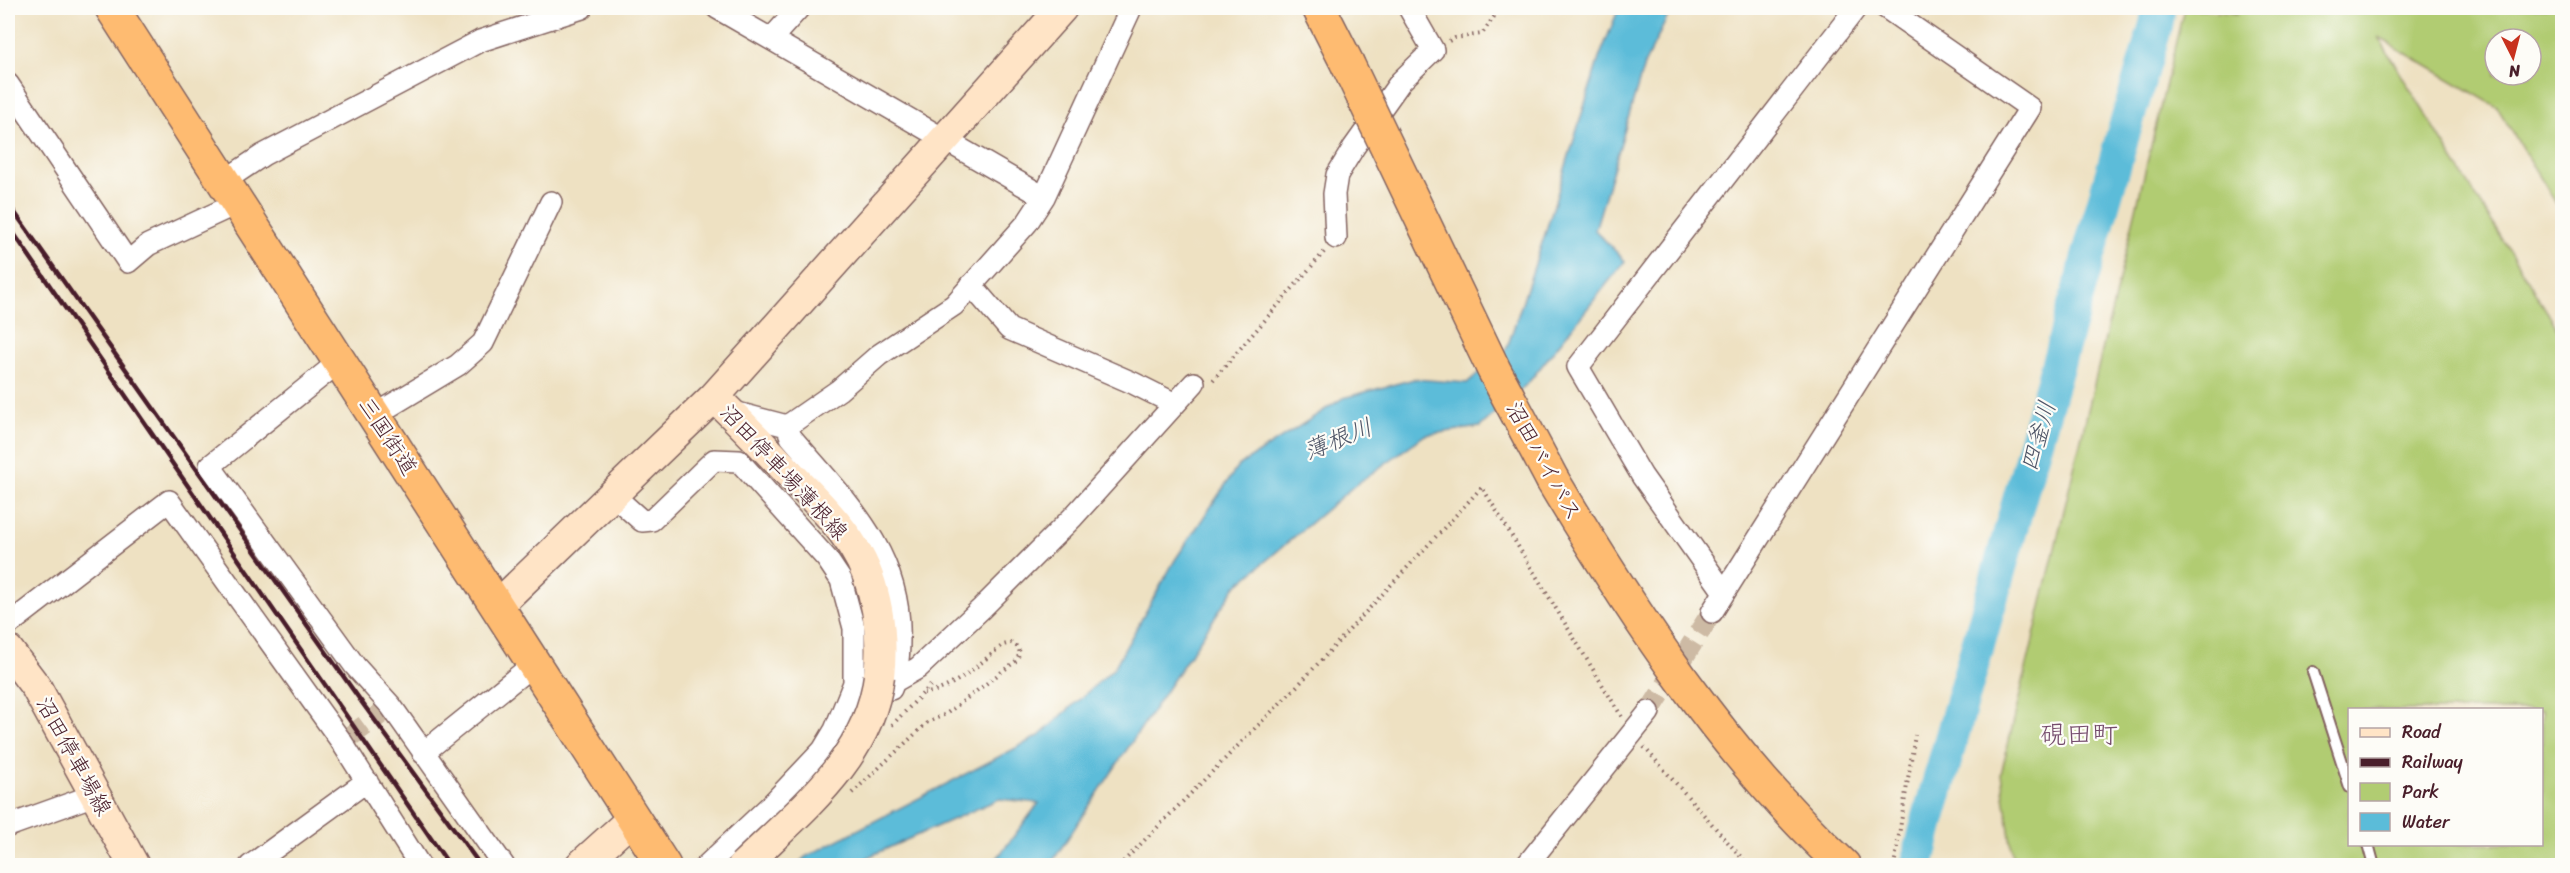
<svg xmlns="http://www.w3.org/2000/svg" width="2570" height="873" viewBox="0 0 2570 873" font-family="Sriracha,'Klee One',sans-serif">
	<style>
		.green { fill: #b1cc72; stroke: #7e764e; stroke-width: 1.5; fill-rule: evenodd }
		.water { fill: #5bbcd9; stroke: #526e82; stroke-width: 1.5 }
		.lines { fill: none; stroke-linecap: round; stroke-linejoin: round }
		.river { stroke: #5bbcd9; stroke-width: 34 }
		.street-tunnel { stroke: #cdbaa4; stroke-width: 21; stroke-dasharray: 21 10; stroke-linecap: butt }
		.lane-casing { stroke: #836360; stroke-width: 14 }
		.street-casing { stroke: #836360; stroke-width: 24 }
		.secondary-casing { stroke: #836360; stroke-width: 33 }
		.highway-casing { stroke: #836360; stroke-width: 36 }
		.path { stroke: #836360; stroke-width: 4; stroke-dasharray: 1.5 4.5; stroke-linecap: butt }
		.lane { stroke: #fff; stroke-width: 10 }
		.street { stroke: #fff; stroke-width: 21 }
		.secondary { stroke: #ffe4c6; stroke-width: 30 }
		.highway { stroke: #febb71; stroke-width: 33 }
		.rail { stroke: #4a1f2b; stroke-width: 4.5 }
		.secondary-bridge-casing { stroke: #836360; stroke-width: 33; stroke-linecap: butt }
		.highway-bridge-casing { stroke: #836360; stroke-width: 36; stroke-linecap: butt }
		.secondary-bridge { stroke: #ffe4c6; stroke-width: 30 }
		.highway-bridge { stroke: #febb71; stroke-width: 33 }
		.labels { text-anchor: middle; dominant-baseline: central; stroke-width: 4.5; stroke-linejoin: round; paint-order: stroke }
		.street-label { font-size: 22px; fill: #4a1f2b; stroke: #fdfcf7 }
		.water-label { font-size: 24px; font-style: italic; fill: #505668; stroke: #fdfcf7 }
		.quarter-label { font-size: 26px; fill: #754c6d; stroke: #fdfcf7 }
	</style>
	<rect width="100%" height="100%" fill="#fdfcf7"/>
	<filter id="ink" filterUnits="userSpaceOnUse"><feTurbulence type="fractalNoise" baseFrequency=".0167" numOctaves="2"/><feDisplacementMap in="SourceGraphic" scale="12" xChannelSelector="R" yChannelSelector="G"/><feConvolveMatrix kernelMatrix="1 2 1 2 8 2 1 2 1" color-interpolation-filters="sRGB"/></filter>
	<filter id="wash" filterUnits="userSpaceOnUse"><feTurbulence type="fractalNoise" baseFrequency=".008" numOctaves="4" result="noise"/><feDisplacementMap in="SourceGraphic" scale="24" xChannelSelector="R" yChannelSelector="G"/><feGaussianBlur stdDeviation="1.35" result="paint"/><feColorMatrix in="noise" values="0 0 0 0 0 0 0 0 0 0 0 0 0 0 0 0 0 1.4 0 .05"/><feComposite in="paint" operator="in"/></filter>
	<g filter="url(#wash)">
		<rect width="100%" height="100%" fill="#eee1c2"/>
		<path class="green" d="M2184,8L2237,14L2229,8H2562V213L2497,107L2378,37L2562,336V865H2014L2001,774ZM2495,39H2531V75H2495ZM2350,710H2542V844H2350Z"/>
		<path class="water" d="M1619,8H1672L1644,65L1595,230L1625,261L1529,382L1480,427L1425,435L1354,486L1235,587L1050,865H992L1039,803L999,799L870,856L858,865L796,866L805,857L1039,736L1114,668L1175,560L1238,466L1343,398L1414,379L1467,383L1507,348L1545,234L1599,58Z"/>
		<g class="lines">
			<path class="river" d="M1917,866L1929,817L2122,138L2156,25L2159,8"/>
		</g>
	</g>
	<g filter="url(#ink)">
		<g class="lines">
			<path class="street-tunnel" d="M1649,712L1712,612
				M348,738L387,709"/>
			<defs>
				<path id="lane" d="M2313,672L2350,787
					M2368,844L2374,866"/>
				<path id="street" d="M717,8L1044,197
					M771,39L799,8
					M8,84L128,262L148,245L238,203
					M224,181L263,155L480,41L582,8
					M1336,238L1334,194L1337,175L1354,147L1401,81L1433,50L1409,8
					M971,285L1009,329L1133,383L1175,404
					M340,361L210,466L355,666L391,706L504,866
					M730,411L787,426L839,390L879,355L954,305L1027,223L1044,197L1131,8
					M375,415L458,365L483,343L551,202
					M787,426L791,437C843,498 903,553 899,640C899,657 898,674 891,689
					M613,495L642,521L652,520L714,460L739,461L827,559L841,580L854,628V683L835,730L823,750L770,806L706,866
					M1724,592L1642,476L1578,367L1856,8
					M1712,612L2030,108L1886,8
					M8,625L169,501L341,741L420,866
					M895,681L918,668L981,609L1073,517L1194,383
					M423,753L535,663
					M8,826L97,794
					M250,866L367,781
					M1526,866L1649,712"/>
				<path id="secondary" d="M714,397C740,421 764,447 788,472C811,496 837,520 854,548C877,584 884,634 879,676
					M498,605L714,397L1062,8
					M8,650L36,687L134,866
					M580,866L632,819"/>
				<path id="highway" d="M112,8L664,866
					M1319,8L1347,63
					M1553,481C1635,618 1726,756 1844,866"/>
			</defs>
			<use href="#lane" class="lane-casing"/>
			<use href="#street" class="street-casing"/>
			<use href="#secondary" class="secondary-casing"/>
			<use href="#highway" class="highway-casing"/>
			<path class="path" d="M1449,41L1455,38L1482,34L1500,8
				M1213,380L1324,252
				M892,725L933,683
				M1644,747L1749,866
				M852,793L928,722L946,714L1016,661L1020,653L1018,647L1011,643L1003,645C982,661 951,692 924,693
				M1119,866L1300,683L1482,487L1622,717
				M1894,866L1915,735"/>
			<use href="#lane" class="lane"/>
			<use href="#street" class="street"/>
			<use href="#secondary" class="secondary"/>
			<use href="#highway" class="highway"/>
			<path class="rail" d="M8,203L363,704L481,866
				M8,225L450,866"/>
			<defs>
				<path id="secondary-bridge" d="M743,866C799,811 869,759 879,676"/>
				<path id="highway-bridge" d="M1347,63L1494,370L1553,481"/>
			</defs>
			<use href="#secondary-bridge" class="secondary-bridge-casing"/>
			<use href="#highway-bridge" class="highway-bridge-casing"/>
			<use href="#secondary-bridge" class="secondary-bridge"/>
			<use href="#highway-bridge" class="highway-bridge"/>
		</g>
	</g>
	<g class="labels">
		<g class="street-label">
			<text transform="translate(388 436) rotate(57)">三国街道</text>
			<text transform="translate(1544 461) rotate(61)">沼田バイパス</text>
			<text transform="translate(784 472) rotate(47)">沼田停車場薄根線</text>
			<text transform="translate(74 756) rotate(61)">沼田停車場線</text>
		</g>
		<g class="water-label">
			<text transform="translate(2038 436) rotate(-74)">四釜川</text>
			<text transform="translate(1338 439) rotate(-22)">薄根川</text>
		</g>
		<g class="quarter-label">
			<text x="2079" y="734">硯田町</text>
		</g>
	</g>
	<rect width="2570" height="873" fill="none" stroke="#fdfcf7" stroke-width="30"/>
	<rect x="2348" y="708" width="195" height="138" fill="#fdfcf7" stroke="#b5a4a5" stroke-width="1.5"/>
	<rect x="2360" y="728" width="30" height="9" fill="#ffe4c6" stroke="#b5a4a5" stroke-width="1.5"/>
	<text x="2402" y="738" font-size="18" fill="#4a1f2b">Road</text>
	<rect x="2360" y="758" width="30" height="9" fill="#4a1f2b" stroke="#b5a4a5" stroke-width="1.5"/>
	<text x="2402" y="768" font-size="18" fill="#4a1f2b">Railway</text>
	<rect x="2360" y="783" width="30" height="18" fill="#b1cc72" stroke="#b5a4a5" stroke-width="1.5"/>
	<text x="2402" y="798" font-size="18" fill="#4a1f2b">Park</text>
	<rect x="2360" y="813" width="30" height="18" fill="#5bbcd9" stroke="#b5a4a5" stroke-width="1.5"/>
	<text x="2402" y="828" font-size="18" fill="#4a1f2b">Water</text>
	<g transform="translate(2513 57) rotate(174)"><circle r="28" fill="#fdfcf7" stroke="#b5a4a5" stroke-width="1.5"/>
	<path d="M0-4.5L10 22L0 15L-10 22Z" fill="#c8321e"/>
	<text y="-9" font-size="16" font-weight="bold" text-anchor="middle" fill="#4a1f2b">N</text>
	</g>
</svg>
